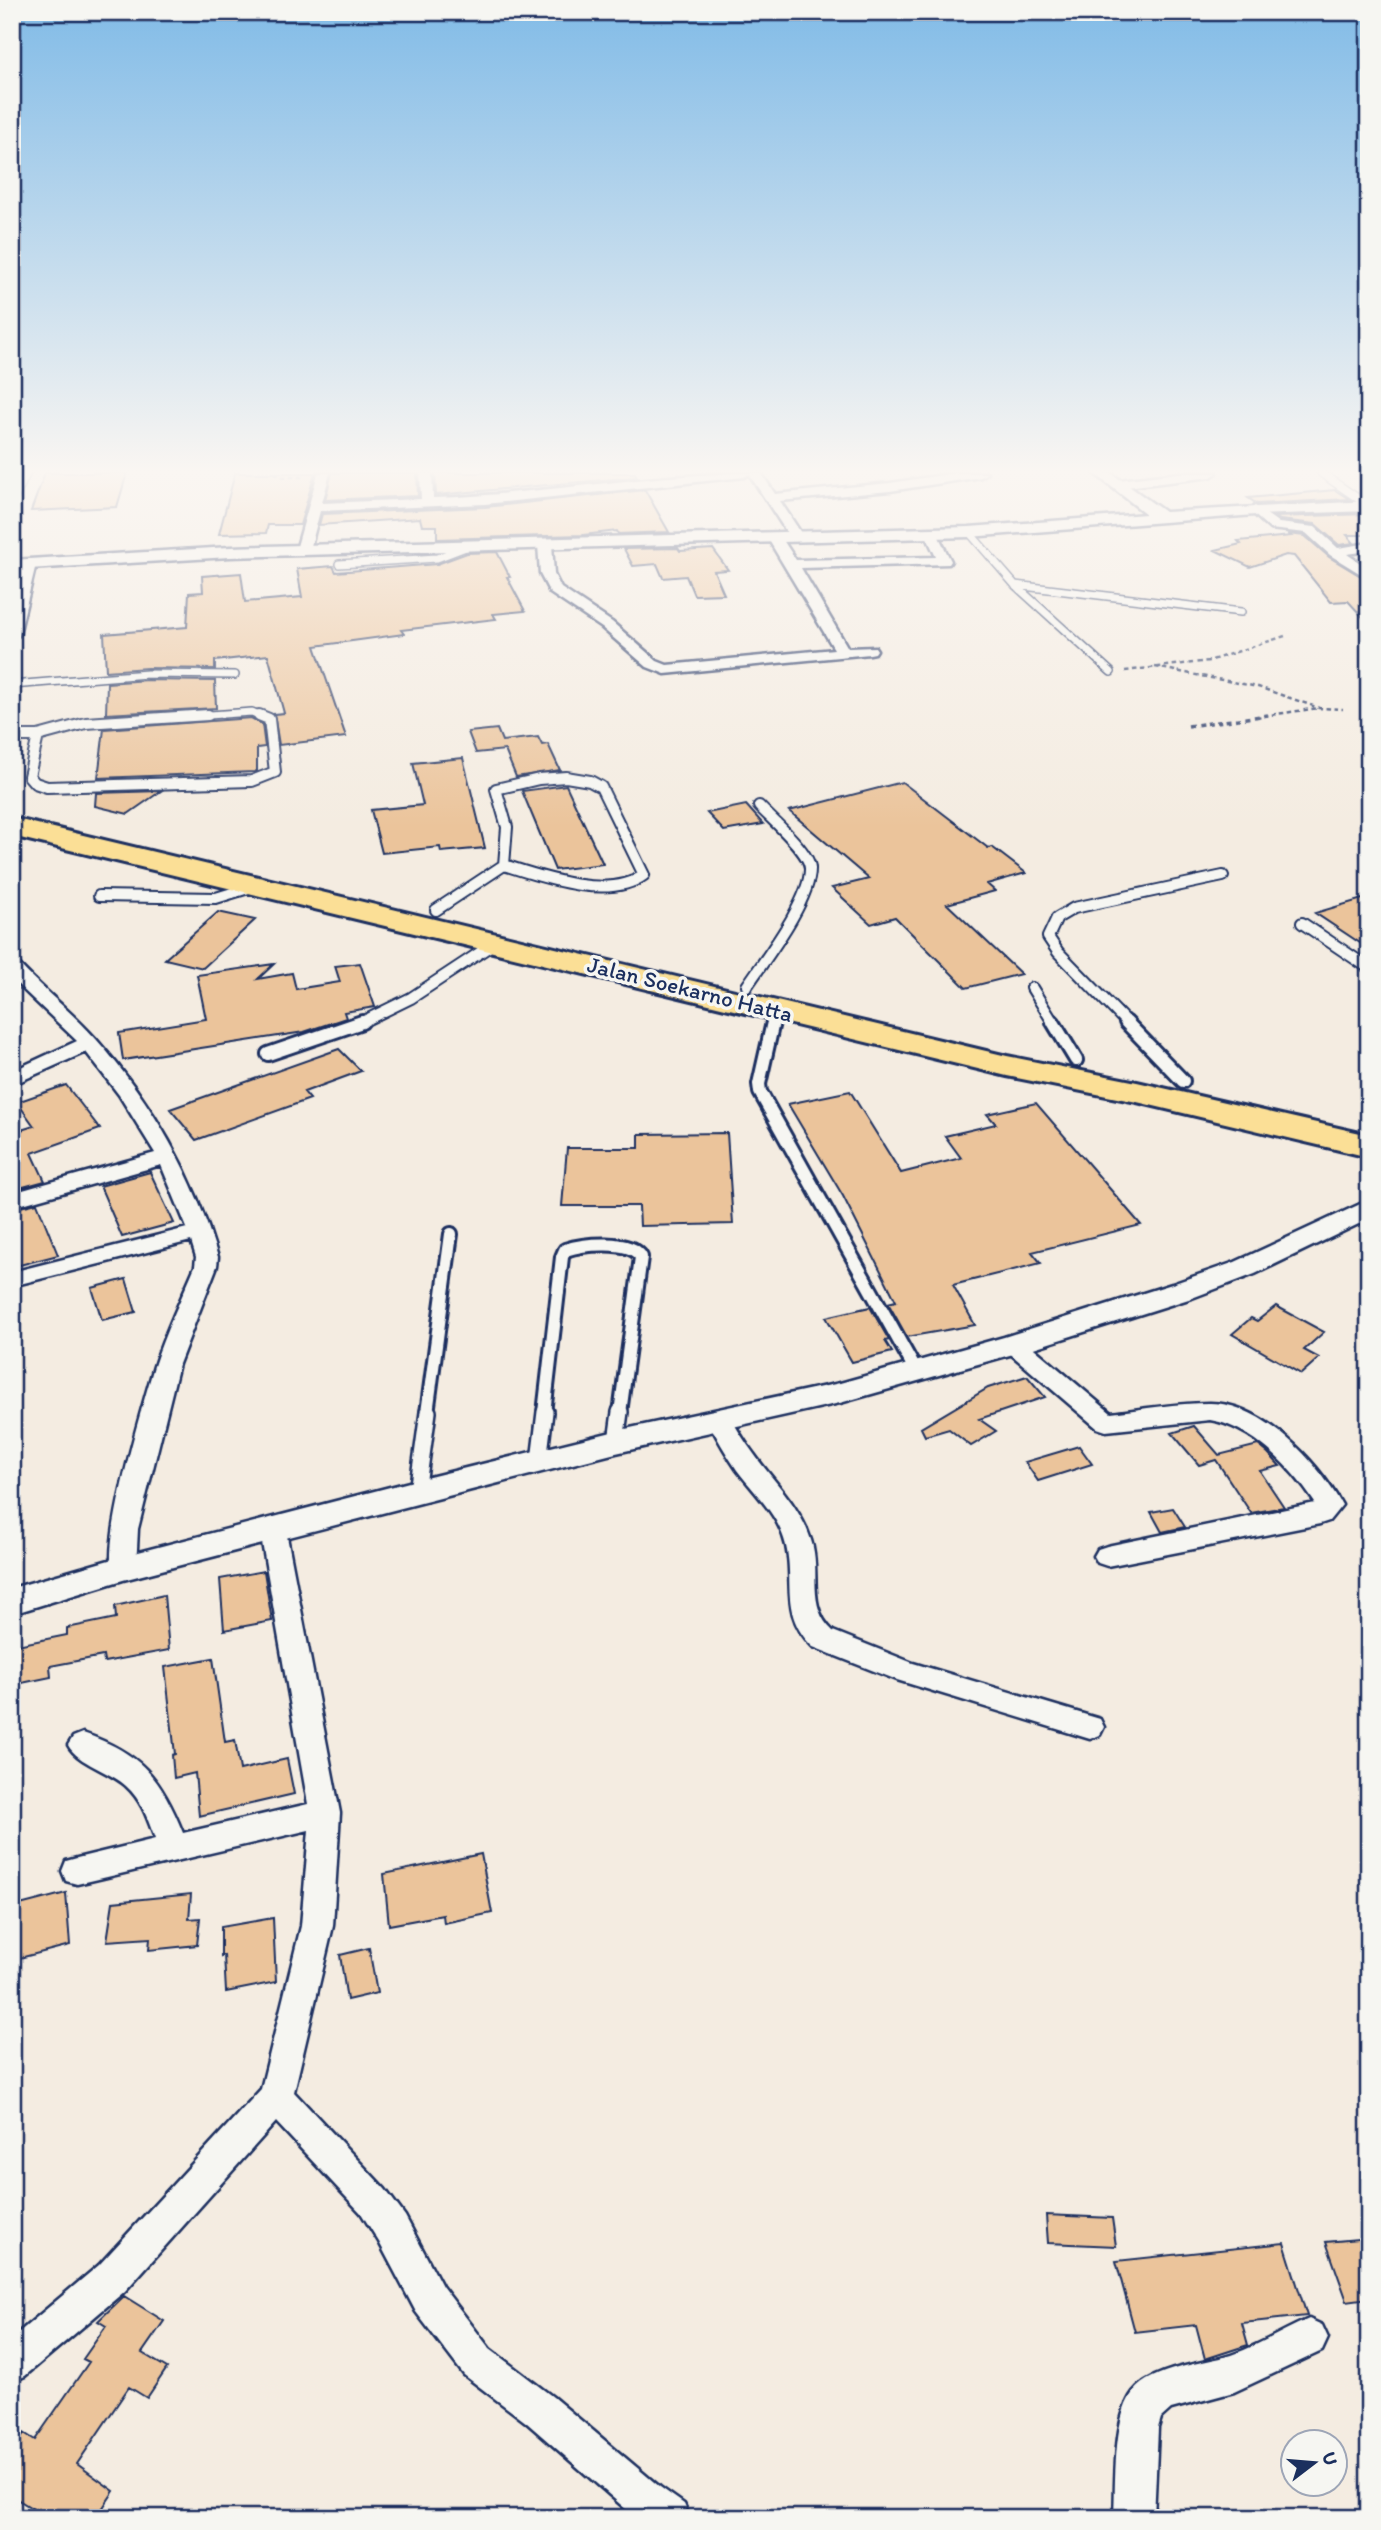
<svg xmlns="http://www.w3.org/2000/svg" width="1381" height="2530" viewBox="0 0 1381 2530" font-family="Itim,sans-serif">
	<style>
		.building { fill: #ebc49b; stroke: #1b2f5e; stroke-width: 2 }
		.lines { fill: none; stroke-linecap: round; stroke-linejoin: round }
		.service-far3-casing { stroke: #1b2f5e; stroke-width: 10 }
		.service-far2-casing { stroke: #1b2f5e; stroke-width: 14 }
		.service-far1-casing { stroke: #1b2f5e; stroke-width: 18 }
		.service-casing { stroke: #1b2f5e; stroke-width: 20 }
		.minor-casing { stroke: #1b2f5e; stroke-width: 5 }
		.tertiary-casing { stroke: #1b2f5e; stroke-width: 5 }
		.trunk-casing { stroke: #1b2f5e; stroke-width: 6 }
		.path-far1 { stroke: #1b2f5e; stroke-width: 2.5; stroke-dasharray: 4.5 3.5; stroke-linecap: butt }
		.path { stroke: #1b2f5e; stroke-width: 3.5; stroke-dasharray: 5 4.5; stroke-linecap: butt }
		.service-far3 { stroke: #f6f6f2; stroke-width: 7 }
		.service-far2 { stroke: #f6f6f2; stroke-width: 10 }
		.service-far1 { stroke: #f6f6f2; stroke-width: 12 }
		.service { stroke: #f6f6f2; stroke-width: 15 }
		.minor { fill: #f6f6f2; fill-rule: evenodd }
		.tertiary { fill: #f6f6f2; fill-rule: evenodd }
		.trunk { fill: #fbdf96; fill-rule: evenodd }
		.labels { text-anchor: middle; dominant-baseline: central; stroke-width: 7; stroke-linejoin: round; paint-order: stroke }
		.street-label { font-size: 23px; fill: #1b2f5e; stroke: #f6f6f2 }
	</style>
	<rect width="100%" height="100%" fill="#f4ece1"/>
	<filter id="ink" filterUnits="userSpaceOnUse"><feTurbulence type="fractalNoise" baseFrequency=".0143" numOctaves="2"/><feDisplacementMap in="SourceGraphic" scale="14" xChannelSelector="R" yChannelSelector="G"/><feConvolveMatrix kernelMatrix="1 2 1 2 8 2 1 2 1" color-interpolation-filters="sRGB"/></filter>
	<g filter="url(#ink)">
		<path class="building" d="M45,473H127L117,507L31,511Z
			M235,473H315L300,525H268L266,533L219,534Z
			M332,473H417L418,496L325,500Z
			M435,473H635L637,477L436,495Z
			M645,490L669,532L618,534L617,531L583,535L437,539V526H422L420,518L319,525L322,514L485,507Z
			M1335,490L1349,499L1257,504L1248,498Z
			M1369,514V535H1347L1354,543L1339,545L1315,524L1280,520L1275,517Z
			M1288,534L1305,536L1329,557L1369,581V624L1348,601L1331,602L1294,556L1286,555L1250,567L1215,550L1241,544L1238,541L1291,536Z
			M678,548L680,551L713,549L728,570L714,571L724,594L694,595L686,576L663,578L657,564L633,566L624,549Z
			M497,552L510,577H507L525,611L493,614L496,619L401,630L404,634L315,646L346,737L279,745L274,714L284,713L268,655L215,661V669L147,668L106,671L104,634L187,627L189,593L203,592L202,576L241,573L245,602L302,597L297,569L333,566L336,572L437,564L467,553Z
			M147,680L215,681L216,708L106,714L107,683Z
			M251,718L262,724L265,747L257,748V771L254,772L98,778L104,729Z
			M497,729L502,741L538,737L542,745L548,744L560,770L516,777L505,750L476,753L468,732Z
			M463,758L485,848L441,852L440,847L382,853L371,810L423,805L413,763Z
			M902,782L988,848L992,847L1026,873L987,884L995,891L947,904L1021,974L966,988L895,917L871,924L832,888L869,879L789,811Z
			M566,785L603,864L555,870L522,791Z
			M161,791L128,814L95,806L96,793Z
			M746,805L763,824L724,831L707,813Z
			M1369,897V949L1315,913Z
			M218,912L255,920L203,968L165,959Z
			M360,963L375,1007L344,1012L346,1018L304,1032L123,1060L119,1033L206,1019L197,975L274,964L258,979L292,973L296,989L340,982L335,966Z
			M339,1049L361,1071L304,1092L310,1099L196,1140L170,1109Z
			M66,1085L100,1129L32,1153L45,1181L12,1190V1111L21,1130L34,1126L17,1102Z
			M850,1091L901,1173L961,1158L945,1136L996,1124L987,1114L1036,1103L1141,1225L1032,1252L1041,1263L953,1285L975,1325L907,1337L888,1303L896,1301L843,1196L788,1104Z
			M727,1133L733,1224L640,1226L639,1206H562L567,1148H639V1134Z
			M150,1172L174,1223L122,1237L100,1186Z
			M37,1203L58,1255L12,1267V1209Z
			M126,1279L136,1312L102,1320L92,1288Z
			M1276,1306L1324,1332L1304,1350L1319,1358L1301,1374L1232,1334L1251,1318L1257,1321Z
			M870,1307L889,1340L885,1341L892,1352L852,1362L826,1317Z
			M1027,1376L1045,1397L979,1419L996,1431L971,1446L949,1429L925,1436L921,1428L988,1388Z
			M1194,1426L1219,1455L1258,1445L1268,1453L1280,1466L1260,1471L1284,1507L1251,1513L1216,1460L1199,1465L1172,1433Z
			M1079,1446L1092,1464L1038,1481L1025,1462Z
			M1173,1508L1185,1527L1162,1532L1151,1512Z
			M264,1571L272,1621L224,1630L220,1579Z
			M164,1595L169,1650L104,1662L103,1656L50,1666L51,1677L12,1685V1646L67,1635V1628L116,1618L115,1606Z
			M213,1658L225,1742L235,1740L240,1770L287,1759L294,1794L199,1816L195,1773L174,1778L172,1755L175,1754L165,1667Z
			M481,1854L492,1913L444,1923L443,1915L389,1925L384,1874Z
			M66,1893L70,1945L12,1960V1907Z
			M191,1894L189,1919L200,1918L197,1945L149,1950L150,1938L107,1941L113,1902Z
			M273,1918L276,1982L226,1992L224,1955L221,1956V1927Z
			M369,1948L377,1993L347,2000L340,1955Z
			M1046,2215L1112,2218L1116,2246L1048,2243Z
			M1369,2238V2298L1347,2301L1326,2242Z
			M1284,2243L1307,2316L1242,2323L1248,2345L1205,2359L1196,2325L1135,2332L1116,2261Z
			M124,2296L164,2321L142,2353L167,2368L147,2398L129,2387L77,2464L114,2491L96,2518H48L12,2496V2451L24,2433L35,2440L89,2362L83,2359L106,2326L98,2321Z"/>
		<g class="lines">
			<defs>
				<path id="service-far3" d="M1321,473L1369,506
					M12,503L27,473
					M969,532L1015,585L1111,672
					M339,564L437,558L471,545
					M1015,585L1241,612
					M12,685L147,674L235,675
					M181,717L252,712L263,717"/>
				<path id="service-far2" d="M12,736H38
					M38,736L29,776L35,783L47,787L252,781L275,772L269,719L259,715
					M38,736L86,723L208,715
					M566,777L590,781L601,787L644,875C609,901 542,877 504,865L507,827L496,789L539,779Z
					M99,896L216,898L255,886
					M436,910L504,865
					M1302,923L1369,968
					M747,986C765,959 811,900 810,868C809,851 771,819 759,806
					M1032,988L1054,1024
					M358,1024L411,998L496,942
					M773,1024L776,1011
					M1128,1024L1058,952L1048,937L1057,918L1074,908L1223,876"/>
				<path id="service-far1" d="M773,1022L759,1084L760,1092L916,1371
					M1053,1022L1076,1060
					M1126,1022L1183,1081
					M268,1054L362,1022
					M427,1413L451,1234
					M544,1413L562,1257L565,1250C583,1244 631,1239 641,1257L620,1413"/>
				<path id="service" d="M616,1442L620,1412
					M539,1461L545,1412
					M417,1492L428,1412"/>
				<path id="minor" d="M318,473H330L322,503L421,499L420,473H432L433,498C543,494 651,473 761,473L775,494L890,483L956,473H987L981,477L890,491L780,501L803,536L796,540L791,539L749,474L744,477L485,504L320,511L310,550L303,554L296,550Z
					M1179,473H1217L1211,477L1118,488L1112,484L1118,480Z
					M1255,506L1279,523L1315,527L1338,548L1369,543V551L1347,554L1369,569V579L1330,555L1306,533L1270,529L1249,510Z
					M931,529L937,533L951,561L949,564L801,568L848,648L875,647L877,650L875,653L870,654L665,674L647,667L602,628L550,593L540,574L538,544L545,540L552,544L554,574L561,588L612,622L657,661L667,665L834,649L767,537L769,534H779L796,560L936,557L925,533Z
					M29,560L36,564L19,635L12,639V605L22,564Z
					M12,962L19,964C43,990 72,1012 96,1039C153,1103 194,1176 218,1257L217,1266L179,1364L138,1529L136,1568L132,1575L123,1578L114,1575C99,1549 144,1401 154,1366C165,1332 181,1299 195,1266L196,1257L191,1241L12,1286V1272L187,1228L161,1165L12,1207V1193L155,1153L119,1095L86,1052L12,1085V1071L77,1041L12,979Z
					M1014,1336L1022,1338L1111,1413C1143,1409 1177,1403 1209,1403C1262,1402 1318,1462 1342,1505L1329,1521L1320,1524L1107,1566L1098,1563L1094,1556L1098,1549L1107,1546L1315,1503C1292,1468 1253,1427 1210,1420L1106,1431L1097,1428L1006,1350L1002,1344L1006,1338Z
					M719,1410L728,1413C736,1427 744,1441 754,1454C774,1482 800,1506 811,1540C822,1572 805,1605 833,1631L913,1663L1100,1719L1104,1727L1100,1735L1090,1739L897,1680L813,1647C776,1611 798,1577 783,1536C774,1511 753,1491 737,1470C726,1454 716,1436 707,1419L710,1413Z
					M273,1521L282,1524L286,1531L340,1813L333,1926L294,2092L385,2189L405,2216L442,2286L490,2349L553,2397L660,2487L684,2504L690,2518H636L527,2423L464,2375L416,2312L379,2242L361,2213L276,2122L125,2291L25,2376L12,2382V2338L99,2265L261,2089L301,1926L309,1830L77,1884L66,1881L62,1871L66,1861L77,1858L155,1839C148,1820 142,1800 126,1786C110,1771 78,1764 68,1745L73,1737L83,1733C141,1753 161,1778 183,1833L308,1804L260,1531L264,1524Z
					M1309,2319L1322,2325L1328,2338L1322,2351L1234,2392L1171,2409L1161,2418L1158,2428L1154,2518H1114C1116,2484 1112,2420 1133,2392C1152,2367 1204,2364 1231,2355C1258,2346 1283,2330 1309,2319Z"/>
				<path id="tertiary" d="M1094,473H1111L1165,512L1369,501V511L1255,515L969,537L230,557L12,570V560L230,547L969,527L1146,514Z
					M1369,1200V1219L1255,1274L1192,1298L1024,1351L840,1403L616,1453L417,1504L123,1580L12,1614V1588L123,1556L417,1480L616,1431L840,1383L1004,1337L1172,1284L1235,1262Z"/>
				<path id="trunk" d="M12,818L1007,1056L1137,1082L1369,1135V1157L1137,1102L1007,1076L12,836Z"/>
			</defs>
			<use href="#service-far3" class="service-far3-casing"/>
			<use href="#service-far2" class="service-far2-casing"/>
			<use href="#service-far1" class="service-far1-casing"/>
			<use href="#service" class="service-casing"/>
			<use href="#minor" class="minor-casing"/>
			<use href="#tertiary" class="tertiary-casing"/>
			<use href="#trunk" class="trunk-casing"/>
			<path class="path-far1" d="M275,473L281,477H303
				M1155,667L1258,687L1319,708L1343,709
				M1125,671L1209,661L1285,636
				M1256,717L1319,708"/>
			<path class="path" d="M1188,726L1268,715"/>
			<use href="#service-far3" class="service-far3"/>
			<use href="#service-far2" class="service-far2"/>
			<use href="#service-far1" class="service-far1"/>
			<use href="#service" class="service"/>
			<use href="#minor" class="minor"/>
			<use href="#tertiary" class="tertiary"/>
			<use href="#trunk" class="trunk"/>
		</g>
	</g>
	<linearGradient id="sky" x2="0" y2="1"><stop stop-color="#81bbe7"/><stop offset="0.57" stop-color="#faf6f2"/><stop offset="1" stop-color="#faf6f2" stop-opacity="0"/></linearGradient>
	<rect width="1381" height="827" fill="url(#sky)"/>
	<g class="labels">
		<g class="street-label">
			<text transform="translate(690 989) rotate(14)">Jalan Soekarno Hatta</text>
		</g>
	</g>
	<rect width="1381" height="2530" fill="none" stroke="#f6f6f2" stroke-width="42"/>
	<rect x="21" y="21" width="1339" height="2488" fill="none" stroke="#1b2f5e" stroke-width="2.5" filter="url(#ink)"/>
	<g transform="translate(1314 2463) rotate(74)"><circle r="33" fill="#f6f6f2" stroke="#9ea6b7" stroke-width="2"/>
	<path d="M0-5L12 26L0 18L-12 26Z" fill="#1b2f5e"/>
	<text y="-10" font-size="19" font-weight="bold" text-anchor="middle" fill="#1b2f5e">U</text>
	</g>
</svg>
